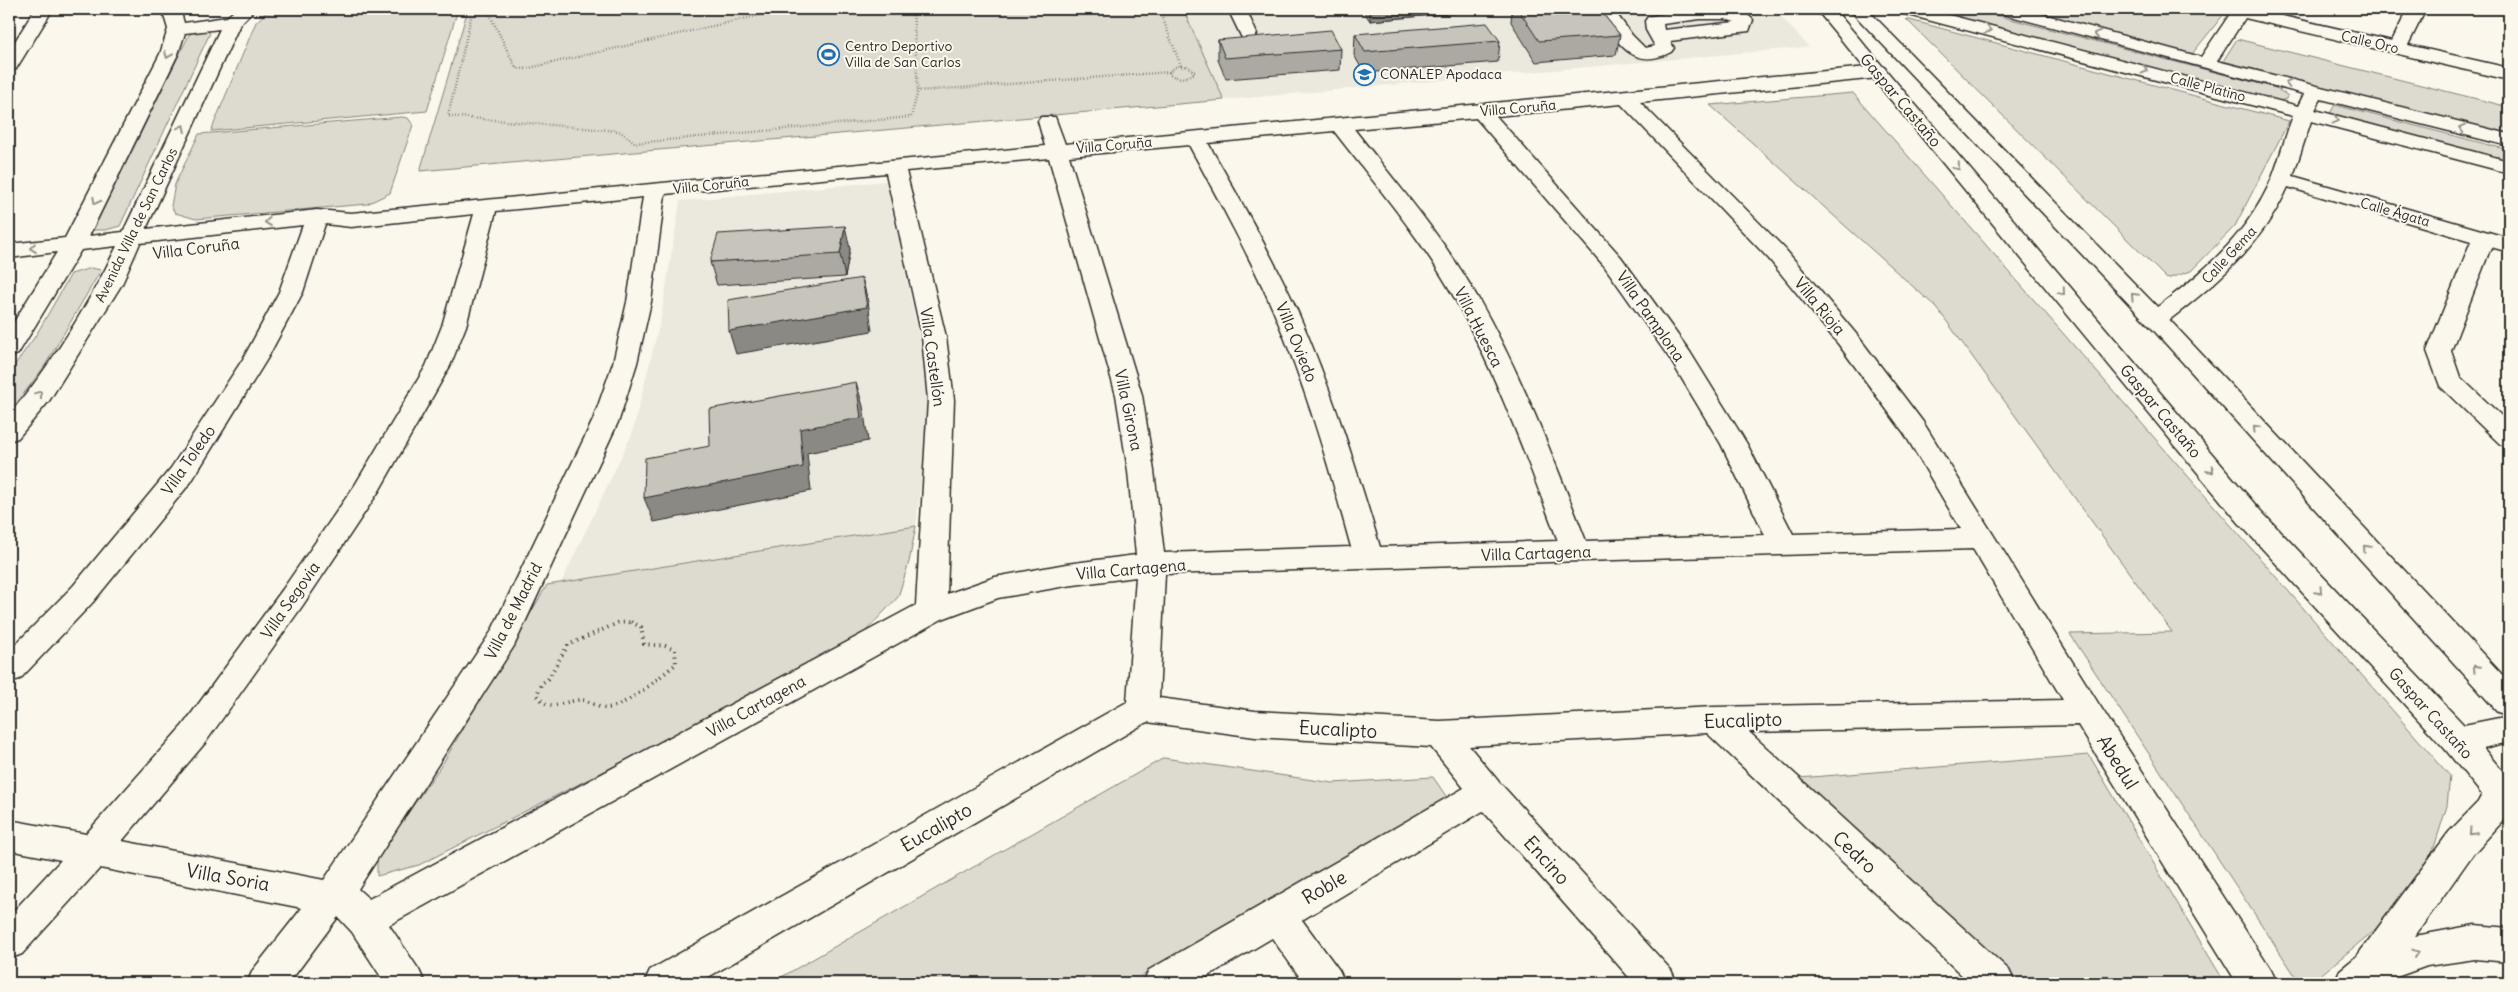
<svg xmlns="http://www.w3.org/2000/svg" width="2518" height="992" viewBox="0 0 2518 992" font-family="Delius,sans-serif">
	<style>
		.built { fill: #ebe8de }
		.green { fill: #dddad0; stroke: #84827e }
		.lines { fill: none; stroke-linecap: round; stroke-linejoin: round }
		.minor-casing { stroke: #2b2b2b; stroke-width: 3 }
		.major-casing { stroke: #2b2b2b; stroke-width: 3 }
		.path-far1 { stroke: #2b2b2b; stroke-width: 2.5; stroke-dasharray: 0.5 2.5; stroke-linecap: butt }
		.path { stroke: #2b2b2b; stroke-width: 4; stroke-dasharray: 1 4.5; stroke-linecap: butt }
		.minor { fill: #fbf7ec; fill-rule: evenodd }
		.major { fill: #fbf7ec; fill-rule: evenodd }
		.wall { fill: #aba9a2; stroke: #2b2b2b }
		.shaded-wall { fill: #8b8984; stroke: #2b2b2b }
		.building { fill: #c7c4bc; stroke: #2b2b2b }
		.oneway { stroke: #93918c }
		.labels { text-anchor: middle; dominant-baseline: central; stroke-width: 4; stroke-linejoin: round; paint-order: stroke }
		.far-street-label { font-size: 14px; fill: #2b2b2b; stroke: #fbf7ec }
		.far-poi-label { font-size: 14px; fill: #2b2b2b; stroke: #fbf7ec; text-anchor: start }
		.street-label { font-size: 16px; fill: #2b2b2b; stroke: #fbf7ec }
		.near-street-label { font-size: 19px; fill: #2b2b2b; stroke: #fbf7ec }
	</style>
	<rect width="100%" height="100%" fill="#fbf7ec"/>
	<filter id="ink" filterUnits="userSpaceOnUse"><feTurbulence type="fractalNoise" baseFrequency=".02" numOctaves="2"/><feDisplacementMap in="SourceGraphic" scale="10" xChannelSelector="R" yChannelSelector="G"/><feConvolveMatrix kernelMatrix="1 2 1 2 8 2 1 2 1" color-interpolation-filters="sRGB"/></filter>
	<g filter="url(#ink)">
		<path class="built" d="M1183,9H1774L1809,47L1224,100Z
			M886,181L931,394L916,526L561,583L632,434L661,318L680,201Z"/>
		<path class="green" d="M270,9H458L427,111L211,131L256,22Z
			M468,9H1183L1224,100L420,171Z
			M1928,9H1972L2276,88L2288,96L2287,99L2278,101L2267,98Z
			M2018,9H2204L2224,14L2192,54Z
			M1906,19L2289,121L2235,226L2191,271L2167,279Z
			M194,31H208L210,33L120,226L106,230H93L189,35Z
			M2237,39L2509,107V135L2223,61Z
			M1853,93L2450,776L2447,806L2420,892L2311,983H2300L2070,634L2172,632L1937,308L1710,105Z
			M2335,105L2509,150V161L2330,113Z
			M402,117L408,118L413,125L390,193L367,204L196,219L175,213L171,206L175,184L199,134Z
			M91,268L101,270L44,367L9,413V373L36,335L71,274Z
			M916,526L909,562L898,597L863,634L796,674L419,865L377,876V857L443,763L547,585Z
			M2089,755L2225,983H2018L1799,778Z
			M1164,758L1333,783L1433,777L1448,799L1130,983H771Z"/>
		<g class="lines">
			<defs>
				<path id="minor" d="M35,9H53L16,69L9,70V51Z
					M162,9H180L184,23L227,17L236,9H255L240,24L146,229L317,210L351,213L1045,146L1038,121L1041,117H1055L1065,144L1878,66L1885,68L1887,72L1885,76L1878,78L1640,102L1785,249L1857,335L1923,422L2098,703L2271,970L2277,983H2237L2078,725L1749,732L2009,970L2015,983H1970L1707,733L1469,746L1499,782L1671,970L1677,983H1634L1483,811L1302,920L1339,970L1345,983H1304L1272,938L1196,983H1143L1149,970L1464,788L1431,747L1255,737L1147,722L698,983H644L650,970L1127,702L1136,577L1066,586L998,598L942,619L389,925L419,970L425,983H385L352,932L338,917L289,983H247L253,970L302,908L100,868L22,954L9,959V916L61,860L9,850V820L86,834L183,725L283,589L355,485L426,366L442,326L474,214L351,227L325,224L303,292L267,359L191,482L93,602L20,679L9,682V651L73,586L171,468L243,359L279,292L303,225L140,243L122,284L49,401L18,438L9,441V415C52,365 88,305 117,246L81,250L18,354L9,357V330L57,252L9,258V244L65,238L160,54L168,29ZM220,29L123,232L89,236L178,54L185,33ZM1621,104L1769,259L1839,345L1904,433L1961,529L1793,534L1747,444L1690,352L1621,257L1496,116ZM1476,118L1605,267L1670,359L1721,444L1765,535L1586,541C1553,458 1522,375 1478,298C1443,237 1397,184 1354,129ZM1334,131C1376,185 1421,238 1454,297C1497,375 1527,459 1558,541L1380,547C1356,467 1331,387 1297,310C1271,253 1239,198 1208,143ZM1189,145C1218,199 1248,253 1273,310C1306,387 1329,467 1351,547L1164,553L1154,471L1142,395L1069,156ZM1049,158L1116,395L1128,471L1136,555L1066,564L995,577L947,594L954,400L946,337L906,171ZM886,173L922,337L928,400L916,605L369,899L358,889L514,646L619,420L637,363L651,302L665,194ZM643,197L627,302L613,363L593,420L491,632L324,880L122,841L205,743L303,605L379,491L450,366L466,326L496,211ZM1973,549L2063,700L1714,707L1440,721L1255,711L1159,698L1165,574Z
					M1228,9H1246L1257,34L1254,38H1242Z
					M1595,9H1613L1632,35L1645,48L1655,46L1646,30L1645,21L1648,17C1670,12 1737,0 1753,20L1749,31L1670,41L1674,48L1671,52C1630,73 1616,38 1595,9ZM1700,19H1725L1735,22L1664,30L1663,24Z
					M1898,9H1926L2298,106L2304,94L1999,13L1996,9H2024L2201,57L2230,14L2225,13L2222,9H2252L2392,41L2408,9H2426L2408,45L2509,68V80L2245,18L2217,61L2509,134V146L2321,99L2315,110L2509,161V173L2311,121L2293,176L2509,238V252L2491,247L2451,351L2460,377L2509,423V447L2500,444L2440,386L2427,351L2471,241L2288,187C2262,245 2214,286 2164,324L2156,326L2148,324L2144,319L2148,314C2198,277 2247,237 2272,178C2280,158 2285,136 2293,116L1901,13Z
					M2500,779L2509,782V808L2502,822L2473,854L2415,936L2475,925L2509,928V962L2475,959L2427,966L2380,983H2334L2340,970L2357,956L2449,832L2478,802L2488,783Z"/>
				<path id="major" d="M1816,9H1834L2259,509L2464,725L2509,716L2498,712L2148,324L1849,9H1867L2164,314L2509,682V742L2483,748L2509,779V817L2497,813L2445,749L2239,523Z"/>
			</defs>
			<use href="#minor" class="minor-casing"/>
			<use href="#major" class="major-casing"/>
			<path class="path-far1" d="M473,9L448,116L619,131L636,143L911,117L918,91
				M487,9L516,68L525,69L787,9
				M913,9L918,91L1169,72
				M1159,9L1181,66
				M1187,66L1195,72C1187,79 1179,79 1170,75L1169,72L1175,67Z"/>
			<path class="path" d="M631,622L641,627L644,644L665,646L675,650L676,664C659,677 625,709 604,708C595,707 589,699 578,700C561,702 549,713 537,695L541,684L548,679L568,645L618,623Z"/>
			<use href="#minor" class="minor"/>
			<use href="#major" class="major"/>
		</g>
		<path class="wall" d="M1362,9H1474V11L1370,21Z
			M1512,9H1599L1620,35L1616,55L1536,62L1511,22Z
			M1355,34L1500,41L1498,62L1364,73L1354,55Z
			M1218,40L1341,49L1340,70L1226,79L1218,60Z
			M850,249L845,277L717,285L710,262Z"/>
		<path class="shaded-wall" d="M1370,9H1474V11L1370,21Z
			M845,226L850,249L845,277L840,254Z
			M862,278L868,301L872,331L736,354L729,331Z
			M856,382L863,406L868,441L807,453L811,491L654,522L644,498L800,429Z"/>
		<path class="building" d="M1518,9H1599L1620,35L1539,41Z
			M1487,23L1500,41L1365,52L1355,34Z
			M1331,30L1341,49L1225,58L1218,40Z
			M845,226L840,254L710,262L718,234Z
			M862,278L867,307L729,331L728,300Z
			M856,382L861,418L800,429L803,467L644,498L645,458L710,446L709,409Z"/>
		<defs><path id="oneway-chevron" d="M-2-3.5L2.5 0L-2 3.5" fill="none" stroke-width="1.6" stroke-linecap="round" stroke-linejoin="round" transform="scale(1.25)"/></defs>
		<g class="oneway">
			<use href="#oneway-chevron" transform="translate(1988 30) rotate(15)"/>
			<use href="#oneway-chevron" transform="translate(2097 34) rotate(-165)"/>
			<use href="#oneway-chevron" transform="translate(168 55) rotate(112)"/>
			<use href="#oneway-chevron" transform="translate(2145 70) rotate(15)"/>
			<use href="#oneway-chevron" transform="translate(2288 83) rotate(-166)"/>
			<use href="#oneway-chevron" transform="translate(2336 120) rotate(15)"/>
			<use href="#oneway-chevron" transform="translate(182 128) rotate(-64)"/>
			<use href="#oneway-chevron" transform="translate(2462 128) rotate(-165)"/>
			<use href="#oneway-chevron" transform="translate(1957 167) rotate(50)"/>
			<use href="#oneway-chevron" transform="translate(96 201) rotate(117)"/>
			<use href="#oneway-chevron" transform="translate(268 222) rotate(174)"/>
			<use href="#oneway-chevron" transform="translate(33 248) rotate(173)"/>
			<use href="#oneway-chevron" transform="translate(2062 292) rotate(50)"/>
			<use href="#oneway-chevron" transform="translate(2134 296) rotate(-134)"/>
			<use href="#oneway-chevron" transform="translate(39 394) rotate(-53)"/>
			<use href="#oneway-chevron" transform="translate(2256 428) rotate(-133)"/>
			<use href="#oneway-chevron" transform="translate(2211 470) rotate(50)"/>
			<use href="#oneway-chevron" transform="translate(2366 548) rotate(-133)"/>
			<use href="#oneway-chevron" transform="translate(2319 591) rotate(47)"/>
			<use href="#oneway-chevron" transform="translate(2476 668) rotate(-133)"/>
			<use href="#oneway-chevron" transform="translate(2472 832) rotate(133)"/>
			<use href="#oneway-chevron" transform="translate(2416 953) rotate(-18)"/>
		</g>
	</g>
	<defs>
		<symbol id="stadium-ring" viewBox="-11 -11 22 22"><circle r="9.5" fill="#fbf7ec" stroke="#1f6fb2" stroke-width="1.5"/><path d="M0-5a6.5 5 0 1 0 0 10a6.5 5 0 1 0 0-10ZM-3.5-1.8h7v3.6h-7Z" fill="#1f6fb2"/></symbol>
		<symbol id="school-ring" viewBox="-11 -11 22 22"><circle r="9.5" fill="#fbf7ec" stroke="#1f6fb2" stroke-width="1.5"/><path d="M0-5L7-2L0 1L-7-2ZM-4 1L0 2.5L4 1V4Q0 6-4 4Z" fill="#1f6fb2"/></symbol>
	</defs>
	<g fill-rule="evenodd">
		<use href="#stadium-ring" x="816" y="42" width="25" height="25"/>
		<use href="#school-ring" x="1352" y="62" width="25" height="25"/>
	</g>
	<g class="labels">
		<g class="far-street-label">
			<text transform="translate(2370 42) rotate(13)">Calle Oro</text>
			<text transform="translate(2208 87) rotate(15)">Calle Platino</text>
			<text transform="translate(1518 108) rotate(-5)">Villa Coruña</text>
			<text transform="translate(1114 145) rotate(-5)">Villa Coruña</text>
			<text transform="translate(711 185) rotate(-6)">Villa Coruña</text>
			<text transform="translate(2395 212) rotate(16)">Calle Ágata</text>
			<text transform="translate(136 225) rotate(-64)">Avenida Villa de San Carlos</text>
			<text transform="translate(2229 255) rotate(-47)">Calle Gema</text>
		</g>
		<g class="far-poi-label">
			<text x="845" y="46">Centro Deportivo<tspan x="845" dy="16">Villa de San Carlos</tspan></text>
			<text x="1380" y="74">CONALEP Apodaca</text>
		</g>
		<g class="street-label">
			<text transform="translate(1901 100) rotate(50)">Gaspar Castaño</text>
			<text transform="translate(196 248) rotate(-7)">Villa Coruña</text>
			<text transform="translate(1820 306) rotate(50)">Villa Rioja</text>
			<text transform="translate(1651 316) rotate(55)">Villa Pamplona</text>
			<text transform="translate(1479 327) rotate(63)">Villa Huesca</text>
			<text transform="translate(1297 342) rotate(68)">Villa Oviedo</text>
			<text transform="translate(933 357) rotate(82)">Villa Castellón</text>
			<text transform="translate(1129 410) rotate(78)">Villa Girona</text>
			<text transform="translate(2161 411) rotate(50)">Gaspar Castaño</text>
			<text transform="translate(188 460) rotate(-55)">Villa Toledo</text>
			<text transform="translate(1536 553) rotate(-2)">Villa Cartagena</text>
			<text transform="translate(1131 569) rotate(-5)">Villa Cartagena</text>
			<text transform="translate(290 600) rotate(-55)">Villa Segovia</text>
			<text transform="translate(513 611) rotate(-63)">Villa de Madrid</text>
			<text transform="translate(756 706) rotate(-29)">Villa Cartagena</text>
			<text transform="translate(2431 713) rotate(48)">Gaspar Castaño</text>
		</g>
		<g class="near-street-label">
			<text transform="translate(1743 720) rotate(-2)">Eucalipto</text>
			<text transform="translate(1338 729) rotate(3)">Eucalipto</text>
			<text transform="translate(2118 762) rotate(58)">Abedul</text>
			<text transform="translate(936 827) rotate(-30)">Eucalipto</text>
			<text transform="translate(1855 852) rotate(43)">Cedro</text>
			<text transform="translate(1547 860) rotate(48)">Encino</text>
			<text transform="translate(228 877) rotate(10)">Villa Soria</text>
			<text transform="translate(1324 887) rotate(-30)">Roble</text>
		</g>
	</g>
	<rect width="2518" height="992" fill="none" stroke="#fbf7ec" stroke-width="30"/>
	<rect x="15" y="15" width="2488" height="962" fill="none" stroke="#2b2b2b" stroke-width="2" filter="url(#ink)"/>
</svg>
